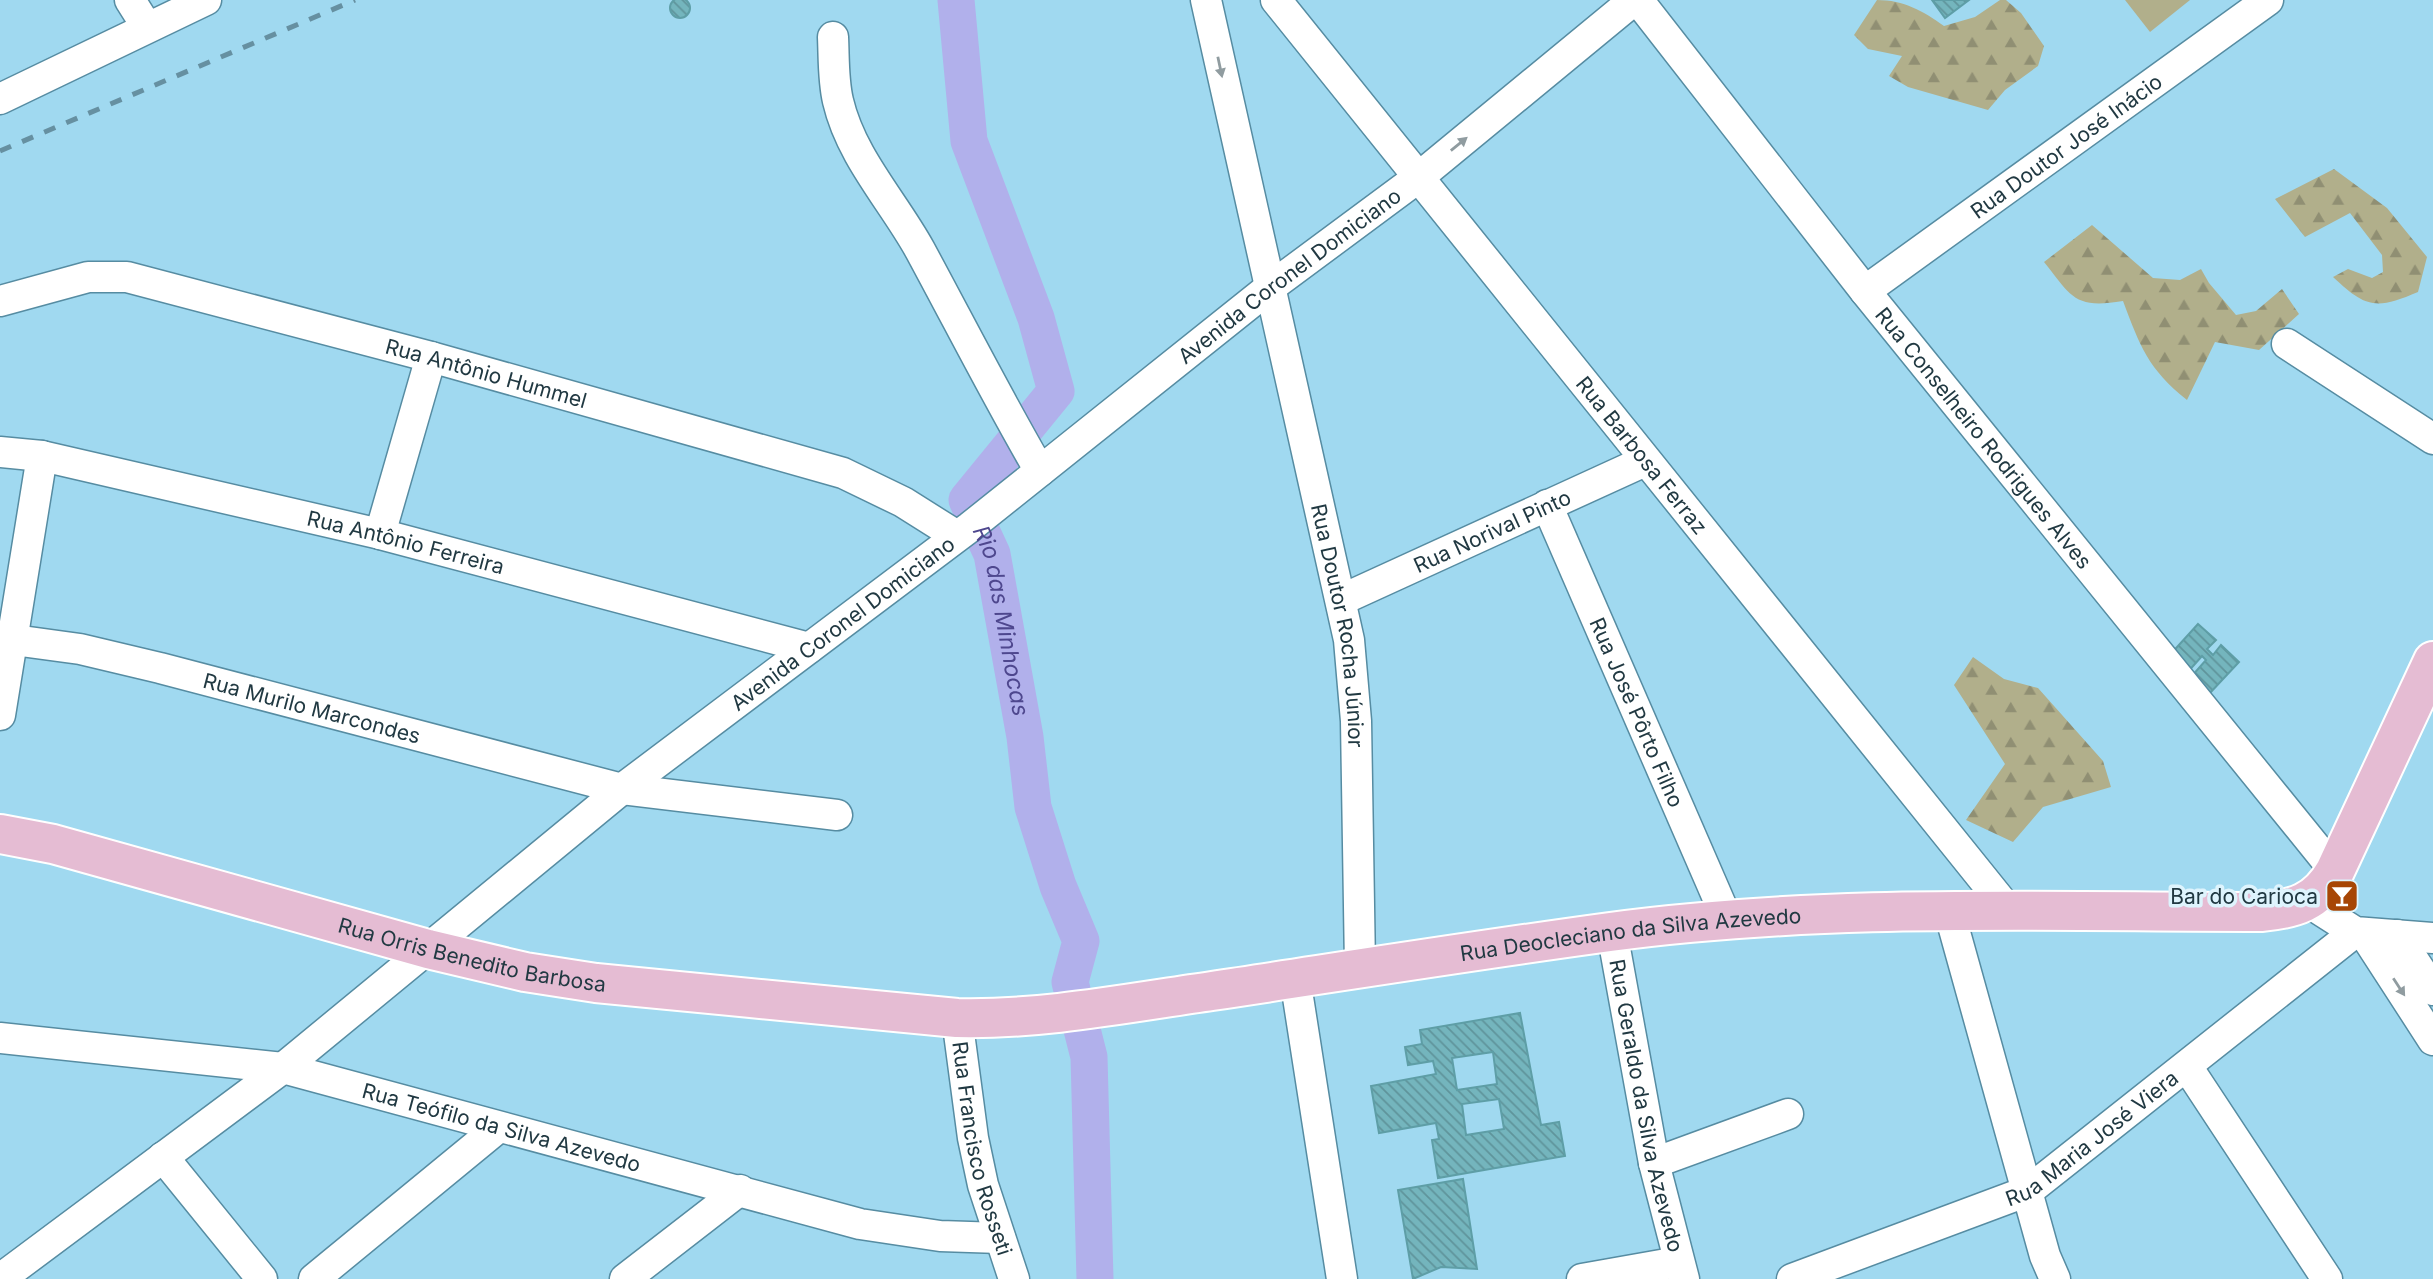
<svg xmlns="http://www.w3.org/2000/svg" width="2433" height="1279" viewBox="0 0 2433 1279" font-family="Inter,sans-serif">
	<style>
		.grass { fill: #b1af8b }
		.forest { fill: url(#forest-firs) }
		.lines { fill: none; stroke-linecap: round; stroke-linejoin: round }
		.river { stroke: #b1b0eb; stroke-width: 37 }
		.building { fill: url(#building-back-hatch); stroke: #5e9ea6; stroke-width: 2; fill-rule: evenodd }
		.minor-casing { stroke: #568ca2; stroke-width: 33 }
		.major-casing { stroke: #fff; stroke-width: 42 }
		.minor { stroke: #fff; stroke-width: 30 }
		.major { stroke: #e5bcd3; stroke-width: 38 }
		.rail { stroke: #6690a1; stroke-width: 5; stroke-dasharray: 12 12; stroke-linecap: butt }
		.oneway { fill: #909ca0 }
		.labels { text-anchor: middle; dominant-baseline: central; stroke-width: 7; stroke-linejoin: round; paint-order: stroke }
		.street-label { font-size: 21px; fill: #213942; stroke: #def4fd }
		.poi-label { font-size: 21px; fill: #213942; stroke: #def4fd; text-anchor: end }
		.water-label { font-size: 23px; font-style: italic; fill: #4e478e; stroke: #def4fd }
	</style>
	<defs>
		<pattern id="forest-firs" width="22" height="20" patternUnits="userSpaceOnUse" patternTransform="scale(1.75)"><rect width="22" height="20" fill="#b1af8b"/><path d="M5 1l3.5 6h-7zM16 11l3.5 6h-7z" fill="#908f73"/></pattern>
		<pattern id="building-back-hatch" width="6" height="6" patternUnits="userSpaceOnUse" patternTransform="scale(1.75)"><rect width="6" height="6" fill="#74b5bd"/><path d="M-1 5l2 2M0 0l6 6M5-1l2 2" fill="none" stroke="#5f949b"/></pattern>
	</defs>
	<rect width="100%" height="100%" fill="#a0d9f0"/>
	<path class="grass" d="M2125,0H2190L2150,32Z"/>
	<path class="forest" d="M1877,0C1904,0 1923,11 1944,26L1975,17L2000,0H2006L2021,13L2044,46L2038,66L2005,90L1988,110L1908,87L1889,76L1902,56L1868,49L1854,35Z
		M2334,169L2387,208L2427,257L2418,292C2376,310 2366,308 2333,277L2348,269L2372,278L2383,272L2382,255L2350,213L2305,237L2275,199Z
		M2092,225L2153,278L2180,280L2201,269L2209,283L2236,315L2256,311L2282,289L2299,314L2259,350L2215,342L2187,400C2148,369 2140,346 2123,301C2074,309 2072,297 2044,262Z
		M1973,657L2004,679L2038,688L2103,761L2111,787L2043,807L2013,842L1966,820L2005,764L1954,685Z"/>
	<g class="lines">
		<path class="river" id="s1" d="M956,0L969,141L1036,318L1056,391L967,500L992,554L1025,737L1033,807L1058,886L1081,941L1070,982L1089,1057L1095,1279"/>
	</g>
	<path class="building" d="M670 8a10 10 0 1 1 20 0a10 10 0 1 1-20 0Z
		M1932,0H1969L1945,18Z
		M2198,624L2216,640L2207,649L2213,655L2221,645L2239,662L2209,694L2191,677L2206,660L2202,656L2186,674L2168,657Z
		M1520,1013L1541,1125L1559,1122L1565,1156L1438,1178L1432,1140L1439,1139L1436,1123L1379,1133L1371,1086L1436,1074L1433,1061L1408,1065L1405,1047L1422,1044L1420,1030ZM1493,1052L1497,1084L1457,1090L1452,1058ZM1499,1099L1504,1129L1466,1135L1462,1104Z
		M1463,1179L1477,1269L1441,1267L1413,1279L1398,1190Z"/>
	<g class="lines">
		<defs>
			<g id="minor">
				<path d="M130,0L147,27"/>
				<path id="s2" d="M1206,0L1349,640L1356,721L1360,967"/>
				<path id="s3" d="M1276,0L2009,911"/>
				<path id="s4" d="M1638,0L1865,291L2335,871"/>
				<path d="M833,37C834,58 833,80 838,101C851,157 893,201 920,250C960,324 998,399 1040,471"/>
				<path d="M0,99L206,0"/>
				<path id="s5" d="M1865,291L2268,0"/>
				<path id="s6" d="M0,301L88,277H127L431,357L843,473L903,502L957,536"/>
				<path d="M2287,344L2433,439"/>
				<path id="s7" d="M0,452L42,456L380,534L809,648"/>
				<path id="s8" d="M1547,505L1727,919"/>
				<path d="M380,534L431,357"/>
				<path id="s9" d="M1341,600L1645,461"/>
				<path id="s10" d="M0,638L80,649L160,668L622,789L837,815"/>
				<path d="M0,715L42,456"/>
				<path d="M2308,902L2355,932L2433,938"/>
				<path d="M1949,911L2045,1256L2055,1279"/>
				<path id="s11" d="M1612,932L1654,1163L1684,1279"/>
				<path d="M2365,935L2433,1040"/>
				<path d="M2397,935L2433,990"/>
				<path d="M1295,978L1342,1279"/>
				<path id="s12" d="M957,1018L973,1138L983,1185L1014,1279"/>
				<path id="s13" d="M0,1038L283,1068L860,1224L940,1236L1000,1238"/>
				<path d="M2188,1068L2327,1279"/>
				<path d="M163,1157L262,1279"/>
				<path d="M1654,1163L1788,1114"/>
				<path id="s14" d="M0,1279L283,1068L622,789L970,527L1268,289L1419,177L1634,0"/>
				<path d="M314,1279L499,1127"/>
				<path d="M625,1279L740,1190"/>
				<path d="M1582,1279L1678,1262"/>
				<path id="s15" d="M1792,1279L2028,1191L2355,932"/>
			</g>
			<g id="major">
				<path id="s16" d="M0,834L53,844L428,949L525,972L596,983L957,1018C1042,1020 1128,1003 1212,991C1345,971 1477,950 1610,932C1826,903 2043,912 2261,912C2294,909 2317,903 2335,871L2433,661"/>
			</g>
		</defs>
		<use href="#minor" class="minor-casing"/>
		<use href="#major" class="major-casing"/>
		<use href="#minor" class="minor"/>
		<use href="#major" class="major"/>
		<path class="rail" d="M0,151L355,0"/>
	</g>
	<defs><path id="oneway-solid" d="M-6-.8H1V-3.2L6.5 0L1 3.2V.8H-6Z" transform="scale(1.75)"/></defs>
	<g class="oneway">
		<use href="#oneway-solid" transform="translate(1220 67) rotate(78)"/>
		<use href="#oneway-solid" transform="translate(1459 144) rotate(-39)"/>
		<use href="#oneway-solid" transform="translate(2399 987) rotate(57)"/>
	</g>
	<defs>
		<symbol id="bar-square" viewBox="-11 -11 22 22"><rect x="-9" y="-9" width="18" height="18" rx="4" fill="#a74605" stroke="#def4fd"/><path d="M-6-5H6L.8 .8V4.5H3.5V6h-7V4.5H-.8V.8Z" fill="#fff"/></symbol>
	</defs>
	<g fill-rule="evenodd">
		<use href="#bar-square" x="2323" y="877" width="38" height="38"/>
	</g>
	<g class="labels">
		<g class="street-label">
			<text stroke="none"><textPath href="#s5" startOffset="248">Rua Doutor José Inácio</textPath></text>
			<text stroke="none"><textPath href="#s14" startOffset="1634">Avenida Coronel Domiciano</textPath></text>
			<text stroke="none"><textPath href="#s6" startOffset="502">Rua Antônio Hummel</textPath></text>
			<text stroke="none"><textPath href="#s4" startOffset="558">Rua Conselheiro Rodrigues Alves</textPath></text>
			<text stroke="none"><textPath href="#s3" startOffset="584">Rua Barbosa Ferraz</textPath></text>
			<text stroke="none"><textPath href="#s9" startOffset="166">Rua Norival Pinto</textPath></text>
			<text stroke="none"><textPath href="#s7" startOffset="416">Rua Antônio Ferreira</textPath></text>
			<text stroke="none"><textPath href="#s14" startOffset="1068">Avenida Coronel Domiciano</textPath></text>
			<text stroke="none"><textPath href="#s2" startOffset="640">Rua Doutor Rocha Júnior</textPath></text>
			<text stroke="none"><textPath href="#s10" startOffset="320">Rua Murilo Marcondes</textPath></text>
			<text stroke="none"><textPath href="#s8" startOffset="226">Rua José Pôrto Filho</textPath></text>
			<text stroke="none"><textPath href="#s16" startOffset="1657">Rua Deocleciano da Silva Azevedo</textPath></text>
			<text stroke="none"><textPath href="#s16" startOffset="488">Rua Orris Benedito Barbosa</textPath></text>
			<text stroke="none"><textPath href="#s11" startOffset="177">Rua Geraldo da Silva Azevedo</textPath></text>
			<text stroke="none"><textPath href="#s13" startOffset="511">Rua Teófilo da Silva Azevedo</textPath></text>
			<text stroke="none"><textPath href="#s15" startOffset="334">Rua Maria José Viera</textPath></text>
			<text stroke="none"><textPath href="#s12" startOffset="133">Rua Francisco Rosseti</textPath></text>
		</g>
		<g class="poi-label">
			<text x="2318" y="896">Bar do Carioca</text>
		</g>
		<g class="water-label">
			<text stroke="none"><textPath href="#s1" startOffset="674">Rio das Minhocas</textPath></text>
		</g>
	</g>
</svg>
